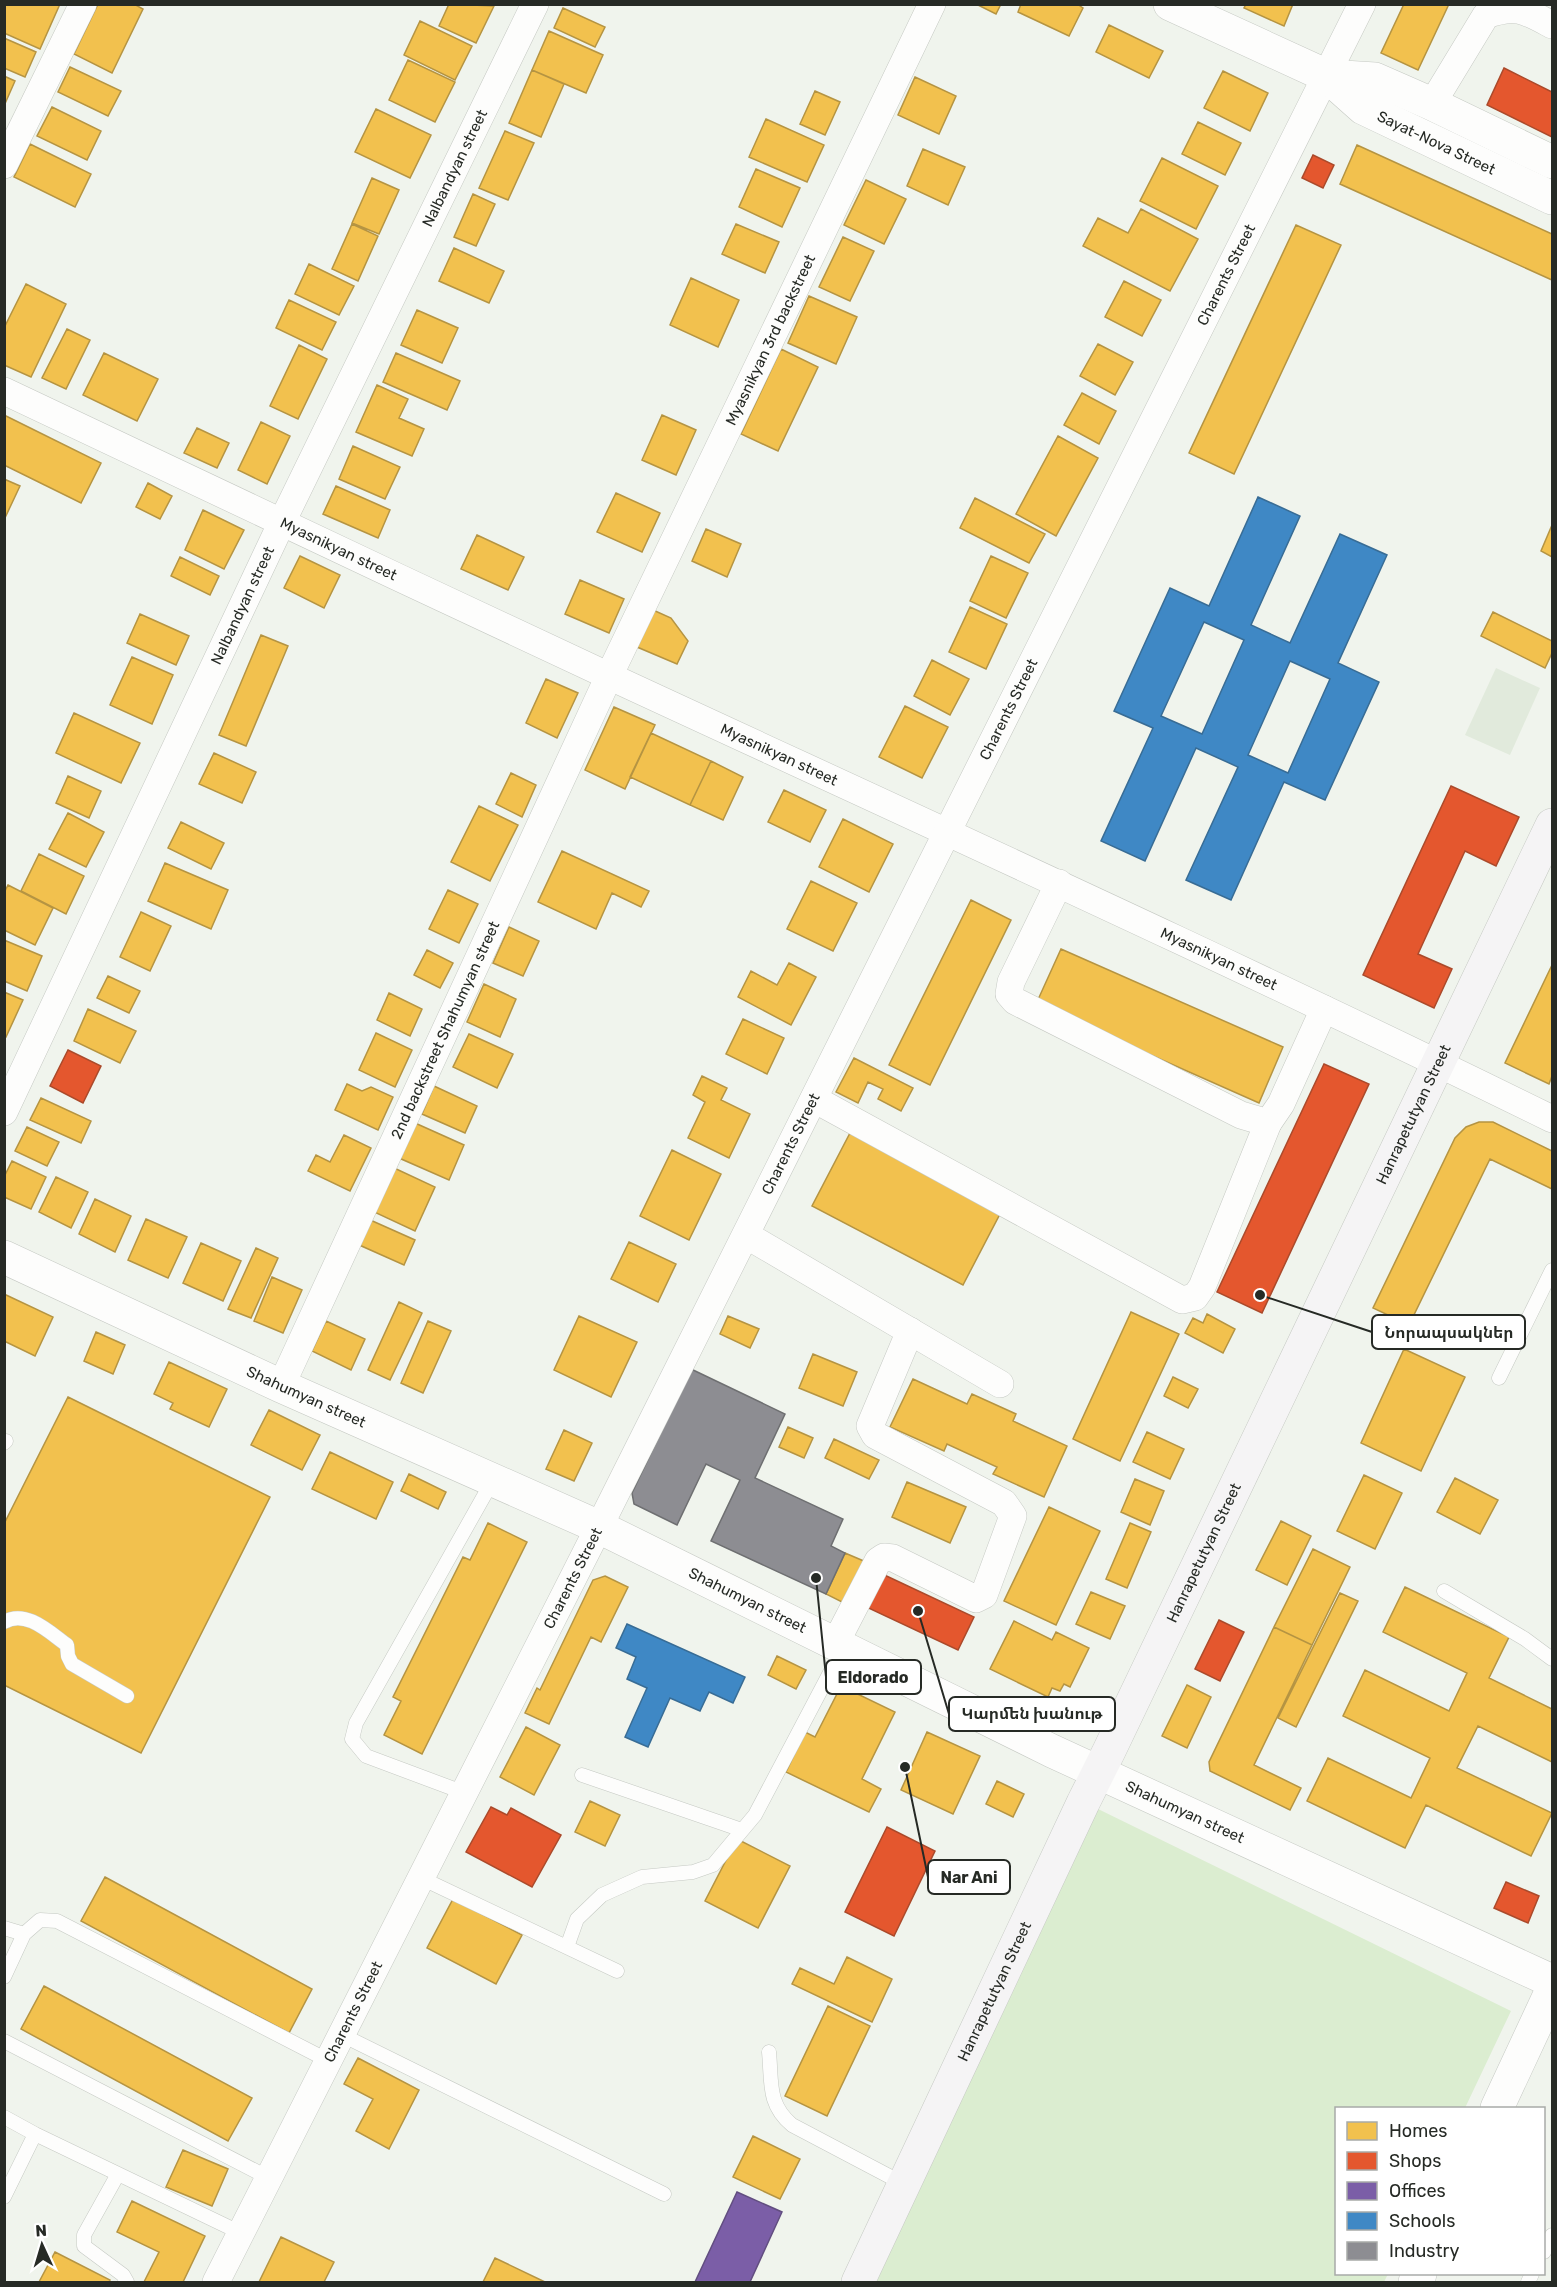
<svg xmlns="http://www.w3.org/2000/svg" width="1557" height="2287" viewBox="0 0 1557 2287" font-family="Rubik,'Noto Sans Armenian',sans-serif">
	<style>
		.built { fill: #e1eadc }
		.green { fill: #dbedd0 }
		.homes { fill: #f2c14e; stroke: #b59442; stroke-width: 1.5 }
		.shops { fill: #e4572e; stroke: #ab4a2b; stroke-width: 1.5 }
		.offices { fill: #7b5ea7; stroke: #624e80; stroke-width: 1.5 }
		.schools { fill: #3f88c5; stroke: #386c95; stroke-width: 1.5; fill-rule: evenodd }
		.industry { fill: #8d8d92; stroke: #6e6f71; stroke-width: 1.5 }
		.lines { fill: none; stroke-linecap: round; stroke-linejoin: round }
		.service-casing { stroke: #c5c9c3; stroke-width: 15 }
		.minor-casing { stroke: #c5c9c3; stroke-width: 28 }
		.tertiary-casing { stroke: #c5c9c3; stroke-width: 34 }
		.secondary-casing { stroke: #c5c9c3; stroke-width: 34 }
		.service { stroke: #fdfdfc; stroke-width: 14 }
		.minor { stroke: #fdfdfc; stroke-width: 27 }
		.tertiary { stroke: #fdfdfc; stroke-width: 33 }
		.secondary { stroke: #f5f4f5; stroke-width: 33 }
		.labels { text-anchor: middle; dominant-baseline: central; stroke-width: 6; stroke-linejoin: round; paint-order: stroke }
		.street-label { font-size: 15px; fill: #262a25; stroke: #fff }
		.leader { fill: none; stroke: #262a25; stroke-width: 2 }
		.callout-dot { fill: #262a25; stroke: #fff; stroke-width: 2 }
		.callout { fill: #fff; stroke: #262a25; stroke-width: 2 }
		.callout-label { font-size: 16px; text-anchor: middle; font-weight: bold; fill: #262a25 }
	</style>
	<rect width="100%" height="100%" fill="#f0f4ed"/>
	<path class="built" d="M1496,668L1540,688L1510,755L1465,735Z"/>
	<path class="green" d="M1096,1808L1511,2011L1465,2108H1336V2274H1388L1384,2282H869Z"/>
	<path class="homes" d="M4,4H60L40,49L4,33Z
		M98,4H134L143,9L112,73L74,54Z
		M449,4L494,6L476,43L439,26Z
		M976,4H1001L996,14Z
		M1021,4H1077L1083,8L1069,36L1018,12Z
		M1246,4H1293L1284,26L1244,8Z
		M1404,4H1449L1418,70L1381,53Z
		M563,8L605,27L595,47L554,28Z
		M420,21L472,46L455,80L404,55Z
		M1109,25L1163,51L1149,78L1096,52Z
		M549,31L603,55L586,93L532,70Z
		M4,38L36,52L25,77L4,68Z
		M408,60L455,82L435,122L389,100Z
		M70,67L121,91L108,116L58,92Z
		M532,70L564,84L541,137L509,123Z
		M1223,71L1268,93L1250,131L1204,108Z
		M4,76L15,81L4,106Z
		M915,77L956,96L939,134L898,115Z
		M815,91L840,102L825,135L800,124Z
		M52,107L101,131L87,160L37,136Z
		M376,109L431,135L410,178L355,152Z
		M766,119L824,145L807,182L749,157Z
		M1198,122L1241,143L1225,175L1182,154Z
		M505,131L534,143L508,200L479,188Z
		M30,144L91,174L75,207L14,177Z
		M1357,145L1552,234V280L1340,184Z
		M923,149L965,167L948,205L907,186Z
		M1162,158L1218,186L1196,229L1140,201Z
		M756,169L800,188L782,227L739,207Z
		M372,178L399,190L379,234L352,223Z
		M866,180L906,199L884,244L844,225Z
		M473,194L495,204L476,246L454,237Z
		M1141,209L1198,239L1170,291L1083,246L1098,218L1128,233Z
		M352,224L378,236L358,281L332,269Z
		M736,224L779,242L765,273L722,254Z
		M1296,225L1341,245L1234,474L1189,453Z
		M843,237L874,251L850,301L819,287Z
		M454,248L504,271L489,303L439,281Z
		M309,264L354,286L339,315L295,294Z
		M691,278L739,300L718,347L670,325Z
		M1124,281L1161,300L1142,336L1105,317Z
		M26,284L66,304L31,377L4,365V328Z
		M809,296L857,317L836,364L788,343Z
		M289,300L336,322L322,350L276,328Z
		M417,310L458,328L442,363L401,345Z
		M67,329L90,340L66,389L42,378Z
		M1098,344L1133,362L1115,395L1080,376Z
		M299,345L327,359L298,419L270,406Z
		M781,349L818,367L778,451L741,434Z
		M104,353L158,379L137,421L83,395Z
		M396,353L460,381L447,410L383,382Z
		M377,385L408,399L399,418L424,429L412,456L356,432Z
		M1082,393L1116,411L1099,444L1064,425Z
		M4,415L101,463L81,503L4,465Z
		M662,415L696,430L676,475L642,460Z
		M261,422L290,436L267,484L238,470Z
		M197,428L229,443L217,468L184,453Z
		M1058,436L1098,458L1056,536L1016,514Z
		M353,446L400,467L385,499L339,479Z
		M4,479L20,486L4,520Z
		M148,483L172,496L160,519L136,507Z
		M336,486L390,510L378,538L323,514Z
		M616,493L660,513L642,552L597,532Z
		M975,498L1045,534L1029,563L960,528Z
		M203,510L244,530L224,569L185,550Z
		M1552,525V557L1541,551Z
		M706,529L741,544L727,577L692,561Z
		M477,535L524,557L508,590L461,569Z
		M300,556L340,575L324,608L284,588Z
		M991,556L1028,573L1006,618L970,601Z
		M180,557L219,576L210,595L171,576Z
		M580,580L624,599L609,633L565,614Z
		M970,607L1007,624L986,669L949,652Z
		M653,610L671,618L688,641L677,664L637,647Z
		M1493,612L1552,641V653L1545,668L1481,636Z
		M140,614L189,636L176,665L127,643Z
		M261,635L288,646L246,746L219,735Z
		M132,657L173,675L152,724L110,705Z
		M932,660L969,679L950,715L914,696Z
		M546,679L578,693L557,738L526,723Z
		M905,706L948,727L922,778L879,757Z
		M614,707L655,725L625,789L585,770Z
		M74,713L140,743L121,783L56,753Z
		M651,733L711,761L690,805L630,777Z
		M214,753L256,772L242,803L199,784Z
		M711,761L743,777L723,820L690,805Z
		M511,773L536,785L522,817L496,804Z
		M68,776L101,791L89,818L56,803Z
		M784,790L826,810L810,842L768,822Z
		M479,806L518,825L490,881L451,862Z
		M68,813L104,832L86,867L49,849Z
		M843,819L893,844L869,892L819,867Z
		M181,822L224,843L211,869L168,848Z
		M562,851L649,891L641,907L612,893L596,929L538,902Z
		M39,854L84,876L66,914L21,891Z
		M165,863L228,890L211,929L148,901Z
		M811,881L857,903L833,951L787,929Z
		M8,885L53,908L35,945L4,930V893Z
		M448,890L478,904L459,943L429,929Z
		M971,900L1011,920L930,1085L889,1065Z
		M141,912L171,926L150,971L120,957Z
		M509,927L539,941L523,976L493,963Z
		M4,940L42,956L27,991L4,981Z
		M1061,949L1283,1047L1259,1103L1036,1004Z
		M427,950L453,963L440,988L414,975Z
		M789,963L816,977L791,1025L738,997L751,971L777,985Z
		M1552,965V1076L1549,1084L1505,1063Z
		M108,976L140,991L129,1013L97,998Z
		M484,984L516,999L500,1037L467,1022Z
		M4,992L23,1000L6,1037L4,1036Z
		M389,993L422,1009L410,1036L377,1020Z
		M88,1009L136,1031L120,1063L74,1041Z
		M743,1019L784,1038L767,1074L726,1054Z
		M376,1033L412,1050L395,1087L359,1070Z
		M469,1034L513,1054L497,1088L453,1067Z
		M854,1058L913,1088L901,1111L878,1099L883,1089L868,1082L858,1103L836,1092Z
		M702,1076L727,1088L721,1100L750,1114L729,1158L688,1138L705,1102L693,1095Z
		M347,1084L362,1091L371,1087L393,1097L378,1130L335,1110Z
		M434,1086L477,1106L465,1133L422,1114Z
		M41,1098L91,1121L81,1143L30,1120Z
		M1479,1122H1493L1552,1151V1189L1490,1159L1409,1325L1373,1308L1455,1138L1466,1127Z
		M415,1123L464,1145L449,1180L399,1158Z
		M27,1127L59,1142L47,1166L15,1151Z
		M850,1133L1001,1212L963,1285L812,1206Z
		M344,1135L371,1148L350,1191L308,1171L316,1155L330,1162Z
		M672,1150L721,1174L689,1240L640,1216Z
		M12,1161L46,1177L31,1209L4,1197V1177Z
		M392,1167L435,1187L415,1231L372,1211Z
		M56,1177L88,1192L71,1228L39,1212Z
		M95,1199L131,1216L115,1252L79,1234Z
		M146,1219L187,1237L168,1278L128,1260Z
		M368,1219L415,1240L404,1265L357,1244Z
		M629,1242L676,1264L658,1302L611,1279Z
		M201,1243L241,1261L223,1301L183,1283Z
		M256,1248L278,1258L251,1318L228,1309Z
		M272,1277L302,1290L283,1333L254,1321Z
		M4,1294L53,1317L35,1356L4,1341Z
		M399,1302L422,1313L390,1380L368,1370Z
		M1131,1312L1179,1334L1120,1461L1073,1439Z
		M1207,1314L1235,1329L1223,1353L1185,1333L1193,1318L1203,1323Z
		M579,1316L637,1342L611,1397L554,1370Z
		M728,1316L759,1329L750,1348L720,1334Z
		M326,1321L365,1339L351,1370L312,1351Z
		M428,1321L451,1331L423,1393L401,1383Z
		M96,1332L125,1345L113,1374L84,1361Z
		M1404,1349L1465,1377L1421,1471L1361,1443Z
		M813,1354L857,1372L843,1406L799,1388Z
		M169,1362L227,1389L209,1427L170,1409L173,1403L154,1394Z
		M1173,1377L1198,1389L1188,1408L1164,1396Z
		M913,1379L967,1404L972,1394L1016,1414L1013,1421L1067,1446L1044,1497L993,1474L997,1467L947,1444L944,1451L890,1427Z
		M68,1397L270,1497L141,1753L4,1685V1524Z
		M269,1410L320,1435L302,1470L251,1445Z
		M788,1427L813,1438L804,1458L779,1447Z
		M564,1430L592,1443L574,1481L546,1469Z
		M1147,1432L1184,1449L1170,1479L1133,1462Z
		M834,1439L879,1460L869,1479L825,1458Z
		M330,1452L393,1482L376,1519L312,1489Z
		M409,1474L446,1492L438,1509L401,1491Z
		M1364,1475L1402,1493L1375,1549L1337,1531Z
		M1455,1478L1498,1500L1480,1534L1437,1512Z
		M1135,1479L1164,1491L1150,1525L1121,1512Z
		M907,1482L966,1507L950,1543L892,1517Z
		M1049,1507L1100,1531L1056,1625L1004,1601Z
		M1281,1521L1311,1536L1287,1585L1256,1570Z
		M488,1523L527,1542L422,1754L384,1735L401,1701L393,1697L463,1557L470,1560Z
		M1130,1523L1151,1532L1127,1588L1106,1579Z
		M1313,1549L1350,1567L1312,1645L1274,1627Z
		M845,1553L866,1562L846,1604L826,1594Z
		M605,1576L628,1587L601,1642L591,1637L549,1724L525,1713L537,1688L540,1690L593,1580Z
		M1405,1587L1509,1637L1489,1678L1552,1709V1762L1478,1726L1457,1768L1552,1813L1531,1856L1426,1805L1405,1848L1307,1801L1328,1758L1411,1798L1430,1758L1343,1716L1365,1670L1449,1711L1467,1673L1383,1632Z
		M1091,1592L1125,1606L1110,1639L1076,1624Z
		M1340,1593L1358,1601L1296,1727L1278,1718Z
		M1014,1621L1052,1640L1056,1632L1089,1648L1070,1687L1064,1684L1060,1691L1052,1688L1048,1697L990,1669Z
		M1274,1627L1312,1645L1254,1765L1301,1788L1290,1810L1210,1771L1209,1762Z
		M777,1656L806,1670L796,1689L768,1675Z
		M1187,1685L1211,1697L1187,1748L1162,1736Z
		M841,1686L895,1712L862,1779L881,1789L869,1812L786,1772L805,1732L815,1737Z
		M526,1727L560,1745L534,1795L500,1777Z
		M927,1732L980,1756L953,1814L901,1790Z
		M997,1781L1024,1794L1013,1817L986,1804Z
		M590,1801L620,1815L605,1846L575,1832Z
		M737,1839L790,1866L758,1928L705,1901Z
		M105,1877L312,1989L289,2033L81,1921Z
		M453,1899L522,1935L496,1984L427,1948Z
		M847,1957L892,1979L872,2022L792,1984L800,1968L834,1984Z
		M44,1986L252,2098L228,2141L21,2029Z
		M828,2006L870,2026L827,2116L785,2096Z
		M358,2058L419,2090L389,2149L356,2131L373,2099L344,2084Z
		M753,2136L800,2159L780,2199L733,2177Z
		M183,2150L228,2169L212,2206L166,2187Z
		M132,2201L205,2236L183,2282H144L159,2252L117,2232Z
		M281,2237L334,2262L324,2282H259Z
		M55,2252L110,2280L109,2282H39Z
		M495,2258L545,2282H483Z"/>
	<path class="shops" d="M1504,68L1552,92V137L1487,105Z
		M1313,155L1334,165L1323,188L1302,178Z
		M1451,786L1519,817L1496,866L1465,851L1418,954L1452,969L1434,1008L1363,975Z
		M68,1050L101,1066L83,1103L50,1086Z
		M1324,1064L1369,1084L1262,1313L1217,1292Z
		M878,1572L974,1617L958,1650L862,1605Z
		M1219,1620L1244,1632L1220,1681L1195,1669Z
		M491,1807L507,1815L511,1808L561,1835L532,1887L466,1852Z
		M887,1827L935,1851L894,1936L845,1912Z
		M1506,1882L1539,1896L1528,1923L1494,1908Z"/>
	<path class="offices" d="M737,2192L782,2212L750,2282H695Z"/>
	<path class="schools" d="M1258,497L1300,516L1251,625L1290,643L1340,534L1387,555L1338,663L1379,682L1325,800L1284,782L1231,900L1186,880L1238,767L1196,748L1145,861L1101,841L1153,728L1114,711L1170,588L1209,606ZM1204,622L1244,640L1202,734L1161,716ZM1290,661L1330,679L1288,773L1248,755Z
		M627,1624L745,1677L733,1703L709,1692L700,1711L670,1698L648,1747L625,1737L647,1688L627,1679L636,1657L616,1648Z"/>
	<path class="industry" d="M691,1369L785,1414L755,1478L843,1519L831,1546L845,1553L826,1594L711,1541L740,1480L706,1464L677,1525L634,1504L632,1493Z"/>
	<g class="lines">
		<defs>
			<path id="service" d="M1499,1378L1552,1270
				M4,1443L6,1441
				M1444,1591L1525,1639L1552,1659
				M4,1622C26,1609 49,1632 67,1645L68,1656L72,1664L127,1696
				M582,1775L742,1830
				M465,1793L366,1756L352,1739L356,1723L493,1480
				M421,1878L617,1971
				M4,1928L24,1934
				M567,1947L577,1919L602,1895L642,1877L693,1872L713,1865L755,1815L843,1648
				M4,1977L24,1934L40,1920L57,1921L329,2061
				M342,2035L664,2194
				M4,2041L269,2178
				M769,2052C772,2082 767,2104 792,2125L904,2184
				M4,2117L35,2134L241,2233
				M118,2174L84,2235V2246L123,2275L127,2282
				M4,2197L35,2134
				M1544,2252L1552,2235
				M1528,2282L1532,2274"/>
			<g id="minor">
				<path d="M1432,104L1486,15C1516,4 1526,11 1552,25"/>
				<path d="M4,165L83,4"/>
				<path id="s1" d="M4,391C207,486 408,583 611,677C926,823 1241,966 1552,1119"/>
				<path d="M1059,883L1011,982L1009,994L1015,1001L1241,1115L1268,1123L1281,1104L1324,1009"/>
				<path d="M814,1099L1182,1300L1195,1297L1202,1287L1268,1123"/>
				<path id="s2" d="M4,1112L282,522L535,4"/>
				<path d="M746,1235L1000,1384"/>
				<path id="s3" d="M281,1386L609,676L932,4"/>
				<path d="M835,1644L878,1561L884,1557L893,1558L976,1599L984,1595L1013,1516L1004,1503L875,1435L870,1426L910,1331"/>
				<path id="s4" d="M216,2282L599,1527L1362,4"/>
			</g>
			<g id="tertiary">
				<path id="s5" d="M1170,4L1327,76L1363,108L1552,198"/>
				<path d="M1327,76L1375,79L1432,104L1552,162"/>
				<path id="s6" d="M4,1257L281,1386L599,1527L1052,1751L1552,1981"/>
				<path d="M1497,2108L1552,1990"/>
				<path d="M1415,2282L1420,2274"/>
			</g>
			<g id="secondary">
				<path id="s7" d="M858,2282L1083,1803L1109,1751L1552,825"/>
			</g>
		</defs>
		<use href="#service" class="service-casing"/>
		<use href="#minor" class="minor-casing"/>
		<use href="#tertiary" class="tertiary-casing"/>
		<use href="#secondary" class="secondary-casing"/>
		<use href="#service" class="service"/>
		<use href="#minor" class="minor"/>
		<use href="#tertiary" class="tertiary"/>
		<use href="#secondary" class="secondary"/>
	</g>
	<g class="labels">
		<g class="street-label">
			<text stroke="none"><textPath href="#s5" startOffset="302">Sayat-Nova Street</textPath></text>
			<text stroke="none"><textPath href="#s2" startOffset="1046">Nalbandyan street</textPath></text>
			<text stroke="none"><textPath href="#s4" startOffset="2247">Charents Street</textPath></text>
			<text stroke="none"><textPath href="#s3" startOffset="1155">Myasnikyan 3rd backstreet</textPath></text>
			<text stroke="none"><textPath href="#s1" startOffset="370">Myasnikyan street</textPath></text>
			<text stroke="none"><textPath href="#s2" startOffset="560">Nalbandyan street</textPath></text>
			<text stroke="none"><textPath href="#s4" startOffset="1761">Charents Street</textPath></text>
			<text stroke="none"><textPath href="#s1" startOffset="856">Myasnikyan street</textPath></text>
			<text stroke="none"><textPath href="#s1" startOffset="1341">Myasnikyan street</textPath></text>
			<text stroke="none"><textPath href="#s3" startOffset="392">2nd backstreet Shahumyan street</textPath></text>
			<text stroke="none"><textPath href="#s7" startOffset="1293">Hanrapetutyan Street</textPath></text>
			<text stroke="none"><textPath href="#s4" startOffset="1275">Charents Street</textPath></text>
			<text stroke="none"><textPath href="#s6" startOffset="333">Shahumyan street</textPath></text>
			<text stroke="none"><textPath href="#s7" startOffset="807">Hanrapetutyan Street</textPath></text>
			<text stroke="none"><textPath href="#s4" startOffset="789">Charents Street</textPath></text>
			<text stroke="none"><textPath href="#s6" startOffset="819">Shahumyan street</textPath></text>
			<text stroke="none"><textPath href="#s6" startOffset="1305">Shahumyan street</textPath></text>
			<text stroke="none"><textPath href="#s7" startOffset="321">Hanrapetutyan Street</textPath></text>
			<text stroke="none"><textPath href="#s4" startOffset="303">Charents Street</textPath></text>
		</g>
	</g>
	<path class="leader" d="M1260 1295L1372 1332M816 1578L826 1677M918 1611L949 1714M905 1767L928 1877"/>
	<g class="callout-dot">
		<circle cx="1260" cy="1295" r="6"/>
		<circle cx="816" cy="1578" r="6"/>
		<circle cx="918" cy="1611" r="6"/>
		<circle cx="905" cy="1767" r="6"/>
	</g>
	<g class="callout">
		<rect x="1372" y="1315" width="153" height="34" rx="6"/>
		<rect x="826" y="1660" width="95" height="34" rx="6"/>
		<rect x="949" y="1697" width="166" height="34" rx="6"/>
		<rect x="928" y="1860" width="82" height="34" rx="6"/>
	</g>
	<g class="callout-label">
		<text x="1449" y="1338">Նորապսակներ</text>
		<text x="873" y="1683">Eldorado</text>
		<text x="1032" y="1719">Կարմեն խանութ</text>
		<text x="969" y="1883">Nar Ani</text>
	</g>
	<rect width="1557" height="2287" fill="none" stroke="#262a25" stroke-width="12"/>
	<rect x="1335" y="2107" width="210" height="168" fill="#ffffff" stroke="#a8aaa8" stroke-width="1.5"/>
	<rect x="1347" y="2122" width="30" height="18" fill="#f2c14e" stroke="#a8aaa8" stroke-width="1.5"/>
	<text x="1389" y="2137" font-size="18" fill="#262a25">Homes</text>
	<rect x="1347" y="2152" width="30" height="18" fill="#e4572e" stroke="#a8aaa8" stroke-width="1.5"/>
	<text x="1389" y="2167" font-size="18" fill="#262a25">Shops</text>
	<rect x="1347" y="2182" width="30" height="18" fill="#7b5ea7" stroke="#a8aaa8" stroke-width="1.5"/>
	<text x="1389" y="2197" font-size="18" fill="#262a25">Offices</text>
	<rect x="1347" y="2212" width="30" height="18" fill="#3f88c5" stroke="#a8aaa8" stroke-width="1.5"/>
	<text x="1389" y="2227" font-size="18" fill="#262a25">Schools</text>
	<rect x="1347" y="2242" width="30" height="18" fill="#8d8d92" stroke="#a8aaa8" stroke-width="1.5"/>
	<text x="1389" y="2257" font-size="18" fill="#262a25">Industry</text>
	<g transform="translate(42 2245) rotate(356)" stroke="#ffffff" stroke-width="4.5" paint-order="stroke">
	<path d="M0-4.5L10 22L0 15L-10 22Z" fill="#262a25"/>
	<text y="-9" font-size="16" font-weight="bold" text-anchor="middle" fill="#262a25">N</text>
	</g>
</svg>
